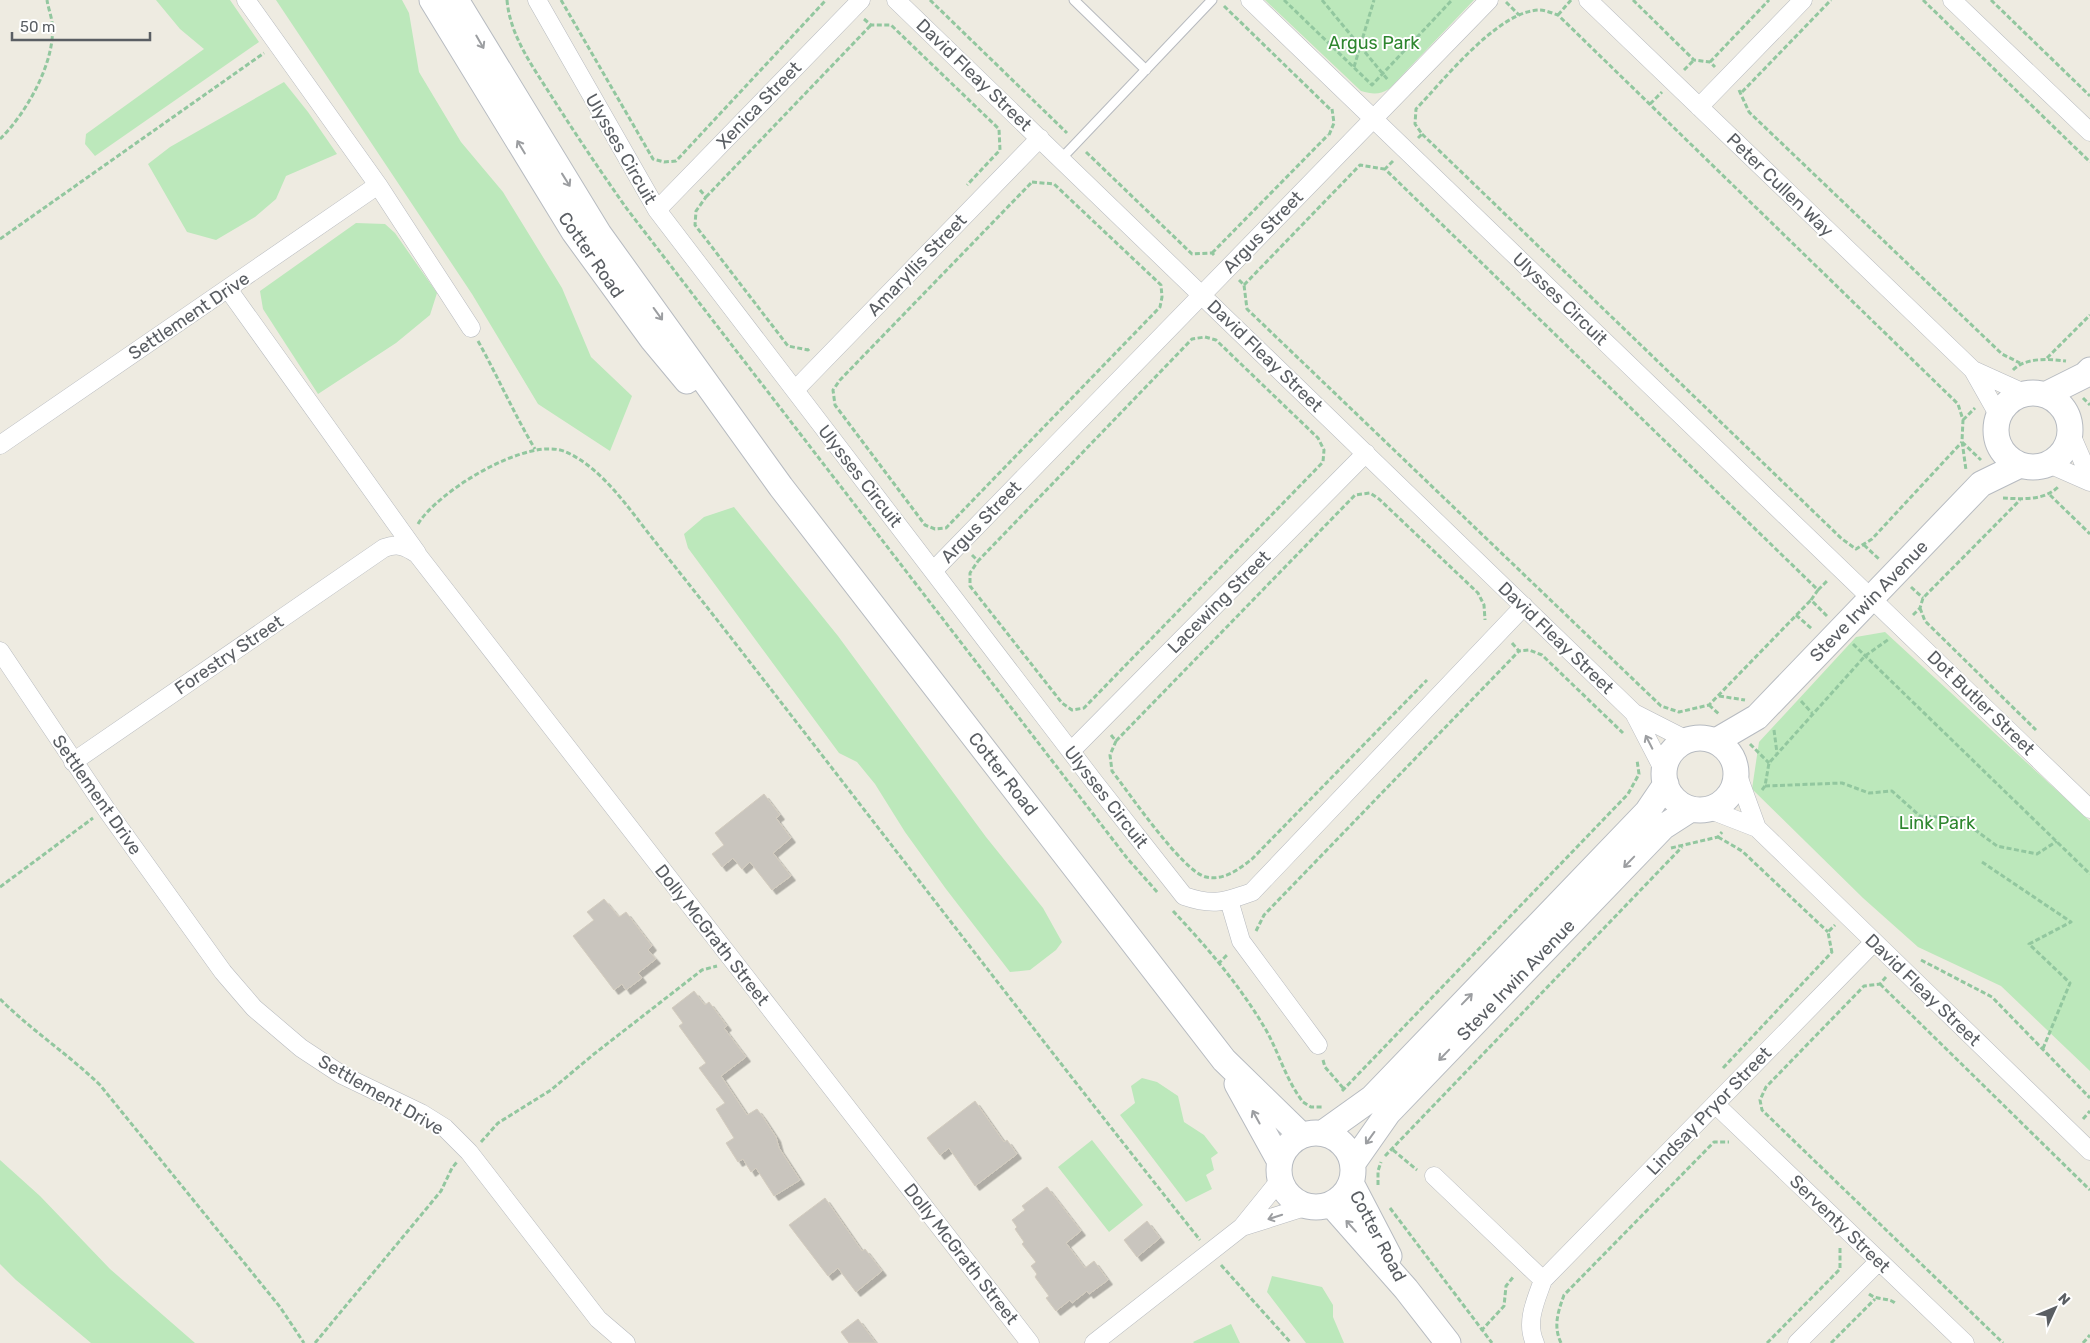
<svg xmlns="http://www.w3.org/2000/svg" width="2090" height="1343" viewBox="0 0 2090 1343" font-family="Rubik,sans-serif">
	<style>
		.green { fill: #bce8bb }
		.building { fill: #c9c5be; stroke: #d3ccbf; filter: url(#shadow) }
		.lines { fill: none; stroke-linecap: round; stroke-linejoin: round }
		.lane-casing { stroke: #b7babf; stroke-width: 11 }
		.street-casing { stroke: #b7babf; stroke-width: 19 }
		.secondary-casing { stroke: #b7bbc1; stroke-width: 27 }
		.path { stroke: #92c79f; stroke-width: 3; stroke-dasharray: 5 2.5; stroke-linecap: butt }
		.lane { stroke: #fff; stroke-width: 9 }
		.street { stroke: #fff; stroke-width: 18 }
		.secondary { stroke: #fff; stroke-width: 25 }
		.oneway { stroke: #9c9ea1 }
		.labels { text-anchor: middle; dominant-baseline: central; stroke-width: 4; stroke-linejoin: round; paint-order: stroke }
		.park-label { font-size: 18px; fill: #2e862f; stroke: #fff }
		.street-label { font-size: 18px; fill: #5a5e63; stroke: #fff }
	</style>
	<defs>
		<filter id="shadow"><feDropShadow dx="4.5" dy="4.5" stdDeviation="0" flood-color="#0004"/></filter>
	</defs>
	<rect width="100%" height="100%" fill="#eeebe1"/>
	<path class="green" d="M156,0H230L259,42L95,156L85,144L86,134L204,49L180,29Z
		M276,0H402L409,13L419,72L461,142L503,192L562,288L591,357L632,396L610,451L538,404L472,294Z
		M1265,0H1474L1389,89C1379,95 1372,94 1361,91Z
		M284,82L308,112L337,154L286,176L276,199L255,217L216,240L187,232L148,164L170,147Z
		M356,223L385,224L395,233L437,293L430,315L396,343L318,394L263,309L260,291Z
		M734,507L838,636L986,837L1043,908L1062,942L1056,950L1030,970L1010,972L946,889L905,832L875,784L857,762L839,753L688,548L684,534L704,517Z
		M1885,632L2090,821V1071L2001,986L1918,947L1863,898L1752,789L1759,742L1856,637Z
		M1142,1078L1157,1082L1178,1096L1184,1122L1204,1135L1218,1153L1211,1158L1214,1170L1206,1175L1212,1189L1186,1202L1120,1115L1135,1103L1131,1086Z
		M1092,1140L1143,1205L1109,1232L1058,1167Z
		M0,1160L40,1196L110,1269L195,1343H91L16,1280L0,1264Z
		M1272,1276L1322,1287L1333,1305V1317L1344,1343H1306L1267,1292Z
		M1231,1324L1240,1343H1194L1193,1342Z"/>
	<path class="building" d="M764,794L780,815L776,818L791,838L773,853L791,876L772,890L750,862L742,869L733,858L722,867L712,854L724,845L715,833Z
		M604,899L619,917L626,912L652,946L648,950L656,959L638,973L642,978L626,990L622,984L614,990L573,936L594,920L587,912Z
		M694,991L705,1005L709,1002L727,1026L724,1028L746,1057L721,1076L747,1115L757,1109L763,1117L776,1137L779,1148L800,1180L774,1196L756,1168L751,1172L743,1159L738,1162L726,1143L734,1138L716,1109L725,1103L699,1068L706,1063L679,1026L683,1023L672,1008Z
		M975,1101L1004,1142L1007,1140L1017,1154L975,1186L949,1148L940,1155L927,1138Z
		M1047,1187L1081,1231L1066,1243L1085,1268L1094,1261L1108,1280L1089,1294L1087,1291L1072,1303L1070,1300L1056,1311L1046,1298L1049,1296L1035,1277L1037,1274L1031,1266L1036,1262L1022,1244L1024,1242L1015,1229L1017,1227L1012,1220L1025,1210L1022,1206Z
		M825,1198L862,1251L865,1249L882,1271L856,1292L838,1268L828,1276L789,1225Z
		M1147,1221L1160,1238L1137,1257L1124,1240Z
		M858,1319L876,1343H849L841,1332Z"/>
	<g class="lines">
		<defs>
			<path id="lane" d="M1074,0L1146,70
				M1061,159L1212,0"/>
			<path id="street" d="M246,0L378,185L471,328
				M537,0L657,210L1095,783L1184,896C1213,906 1224,902 1252,892L1524,606
				M896,0L1634,713L1687,740
				M1250,0L2090,809
				M1588,0L1973,370L1999,416
				M1952,0L2090,132
				M1699,107L1803,0
				M657,210L861,0
				M228,289L417,553
				M1973,370L2026,394
				M795,390L1040,138
				M2070,432L2090,478
				M0,445L378,185
				M2049,464L2090,482
				M933,571L1489,0
				M0,651L106,809L223,972L254,1008L301,1048L342,1075L421,1113L445,1128L469,1152L598,1319L626,1343
				M1634,713L1664,771
				M1071,751L1366,453
				M73,762L384,548C398,543 405,546 417,554L1030,1343
				M1737,773L1757,828
				M1708,809L1757,828L2090,1151
				M1229,900L1241,941L1318,1045
				M1715,1104L1965,1343
				M1434,1176L1543,1280
				M1242,1227L1308,1206
				M1094,1343L1242,1227L1280,1180
				M1535,1343C1525,1322 1536,1300 1543,1280L1874,942
				M1797,1343L1879,1261"/>
			<path id="secondary" d="M432,0L574,232L652,339L687,381
				M456,0L599,234L781,487L1224,1060L1301,1135
				M1996 430a37 37 0 1 1 74 0a37 37 0 1 1-74 0Z
				M2045,395L2085,375L2090,370
				M1664 774a36 36 0 1 1 72 0a36 36 0 1 1-72 0Z
				M1716,741L1757,717L1981,484L2020,465
				M1237,1084L1279,1160
				M1279 1170a37 37 0 1 1 74 0a37 37 0 1 1-74 0Z
				M1323,1133L1372,1098L1647,812L1666,784
				M1353,1163L1388,1113L1663,827L1691,809
				M1351,1183L1389,1256
				M1331,1204L1406,1289L1448,1343"/>
		</defs>
		<use href="#lane" class="lane-casing"/>
		<use href="#street" class="street-casing"/>
		<use href="#secondary" class="secondary-casing"/>
		<path class="path" d="M507,0C510,36 533,67 552,97C576,135 601,172 627,209L1127,858L1158,893
			M561,0L653,159L664,162L676,161L826,0
			M930,0L1067,133
			M1284,0L1372,85L1452,0
			M1322,0L1388,80
			M1633,0L1694,60L1710,62L1715,67
			M1923,0L2090,162
			M1991,0L2090,96
			M1506,2L1519,15
			M1224,6L1331,110
			M1558,15L1571,0
			M864,19L871,25H891L999,129L1000,150L967,185
			M1710,62L1769,0
			M1354,67L1374,0
			M1684,70L1694,60
			M1739,90L1749,112L2002,354L2020,363
			M1742,92L1831,0
			M1650,104L1662,92
			M1422,134L1842,539L1856,549L1872,539L1962,442
			M1329,135L1334,123L1332,109
			M1418,138L1422,134L1415,124L1416,109C1444,80 1498,11 1539,10C1545,10 1552,13 1558,15L1958,404L1963,420L1962,441L1966,470
			M0,139C26,114 57,60 52,22C51,15 48,7 47,0
			M1086,152L1192,254L1212,253L1215,256
			M1393,161L1385,169L1818,590L1811,600L1827,616
			M1032,182L1054,184L1161,285L1162,297L1160,307L946,528L935,529L925,525L835,405L833,390L840,380Z
			M700,190L706,197L696,211L695,225L788,346L808,350L810,348
			M706,197L871,25
			M0,239L264,53
			M1212,253L1328,135
			M1239,280L1244,285L1247,309L1661,706L1679,712L1709,705L1811,600
			M1244,285L1360,165L1384,169
			M478,341C498,377 514,414 535,449
			M2047,358L2090,315
			M2013,370C2026,357 2049,359 2066,361
			M2083,398L2090,405
			M1963,420L1975,408
			M1962,442L1981,460
			M2050,495L2090,534
			M2003,498C2021,499 2044,501 2058,487
			M418,524C437,492 528,435 566,452C604,469 631,512 657,544C688,583 719,622 749,661C899,854 1047,1048 1200,1240
			M1864,545L1880,560
			M972,555L978,561L1192,339L1205,337L1216,340L1318,438L1324,450L1323,462L1084,708L1072,710L1062,703L970,586V573L978,561
			M1911,587L1923,598
			M1818,590L1828,580
			M1920,608L1925,621L2036,730
			M1796,615L1812,629
			M1913,615L1920,608L1923,598L2020,500
			M1512,643L1519,651L1529,650L1542,655L1623,733
			M1853,644L2090,874
			M1719,696L1745,700
			M1801,701L1812,713
			M1709,705L1720,715
			M1774,730L1777,753
			M1111,735L1116,741L1110,755L1112,771C1129,793 1183,872 1206,877C1224,881 1239,869 1252,859L1427,680
			M1116,741L1355,495L1370,493L1379,499L1478,593L1484,605L1485,620
			M1750,744L1769,763
			M1765,786L1842,783L1869,793L1892,791L1920,816L1959,818L1997,846L2037,854L2057,841
			M1762,790L1765,786L1769,763L1865,656L1889,639
			M1718,837L1742,851L1828,932
			M1671,848L1718,837L1722,832
			M1982,862L2071,922L2029,944L2070,983L2042,1051
			M0,887L93,818
			M1173,911C1207,947 1241,987 1266,1030C1279,1053 1286,1080 1303,1102
			M1256,931L1264,915L1519,651
			M1832,953L1828,932L1835,925
			M1921,960L1992,997L2090,1098
			M1218,964L1228,954
			M1886,977L1880,984L1864,986L1766,1087L1760,1100L1762,1110L2003,1343
			M1880,984L2090,1190
			M0,999C31,1030 68,1054 100,1085L280,1307L304,1343
			M1323,1060L1325,1067L1344,1089
			M1723,1068L1832,952
			M1342,1091L1628,794L1639,774L1637,760
			M1303,1102L1311,1107H1323
			M2083,1119L2090,1111
			M481,1142L498,1123L551,1090L594,1054L702,970L717,966
			M1393,1150L1417,1170
			M1385,1156L1682,847
			M1378,1185V1171L1381,1162
			M1390,1208L1492,1343
			M1221,1265L1291,1343
			M1869,1294C1878,1301 1888,1297 1895,1303
			M1481,1331L1504,1306L1506,1286L1514,1276
			M315,1343L441,1191L452,1168L457,1162
			M1561,1343C1553,1326 1558,1312 1564,1295L1714,1142H1729
			M1767,1343L1840,1269V1248
			M1831,1343L1875,1299
			M2083,1343L2090,1335"/>
		<use href="#lane" class="lane"/>
		<use href="#street" class="street"/>
		<use href="#secondary" class="secondary"/>
	</g>
	<defs><path id="oneway-shaft" d="M-6 0H5M1.5-3L5.5 0L1.5 3" fill="none" stroke-width="1.6" stroke-linecap="round" stroke-linejoin="round" transform="scale(1.25)"/></defs>
	<g class="oneway">
		<use href="#oneway-shaft" transform="translate(480 42) rotate(60)"/>
		<use href="#oneway-shaft" transform="translate(521 147) rotate(-121)"/>
		<use href="#oneway-shaft" transform="translate(566 180) rotate(58)"/>
		<use href="#oneway-shaft" transform="translate(658 314) rotate(54)"/>
		<use href="#oneway-shaft" transform="translate(1649 742) rotate(-117)"/>
		<use href="#oneway-shaft" transform="translate(1629 862) rotate(134)"/>
		<use href="#oneway-shaft" transform="translate(1467 999) rotate(-46)"/>
		<use href="#oneway-shaft" transform="translate(1444 1055) rotate(134)"/>
		<use href="#oneway-shaft" transform="translate(1256 1117) rotate(-119)"/>
		<use href="#oneway-shaft" transform="translate(1370 1138) rotate(126)"/>
		<use href="#oneway-shaft" transform="translate(1275 1217) rotate(162)"/>
		<use href="#oneway-shaft" transform="translate(1351 1226) rotate(-132)"/>
	</g>
	<g class="labels">
		<g class="park-label">
			<text x="1374" y="43">Argus Park</text>
			<text x="1937" y="823">Link Park</text>
		</g>
		<g class="street-label">
			<text transform="translate(974 75) rotate(44)">David Fleay Street</text>
			<text transform="translate(759 105) rotate(-46)">Xenica Street</text>
			<text transform="translate(621 149) rotate(60)">Ulysses Circuit</text>
			<text transform="translate(1780 185) rotate(44)">Peter Cullen Way</text>
			<text transform="translate(1263 232) rotate(-46)">Argus Street</text>
			<text transform="translate(591 255) rotate(55)">Cotter Road</text>
			<text transform="translate(917 265) rotate(-46)">Amaryllis Street</text>
			<text transform="translate(1560 299) rotate(44)">Ulysses Circuit</text>
			<text transform="translate(189 316) rotate(-34)">Settlement Drive</text>
			<text transform="translate(1265 356) rotate(44)">David Fleay Street</text>
			<text transform="translate(860 476) rotate(52)">Ulysses Circuit</text>
			<text transform="translate(981 522) rotate(-46)">Argus Street</text>
			<text transform="translate(1869 601) rotate(-46)">Steve Irwin Avenue</text>
			<text transform="translate(1219 602) rotate(-45)">Lacewing Street</text>
			<text transform="translate(1556 638) rotate(44)">David Fleay Street</text>
			<text transform="translate(229 655) rotate(-34)">Forestry Street</text>
			<text transform="translate(1981 703) rotate(44)">Dot Butler Street</text>
			<text transform="translate(1003 774) rotate(52)">Cotter Road</text>
			<text transform="translate(97 795) rotate(55)">Settlement Drive</text>
			<text transform="translate(1106 797) rotate(52)">Ulysses Circuit</text>
			<text transform="translate(712 935) rotate(52)">Dolly McGrath Street</text>
			<text transform="translate(1516 980) rotate(-46)">Steve Irwin Avenue</text>
			<text transform="translate(1923 990) rotate(44)">David Fleay Street</text>
			<text transform="translate(381 1095) rotate(30)">Settlement Drive</text>
			<text transform="translate(1709 1111) rotate(-46)">Lindsay Pryor Street</text>
			<text transform="translate(1840 1224) rotate(44)">Serventy Street</text>
			<text transform="translate(1378 1236) rotate(62)">Cotter Road</text>
			<text transform="translate(961 1254) rotate(52)">Dolly McGrath Street</text>
		</g>
	</g>
	<g transform="translate(2055 1308) rotate(46)" stroke="#ffffff" stroke-width="4" paint-order="stroke">
	<path d="M0-4L9 19L0 12L-9 19Z" fill="#5a5e63"/>
	<text y="-8" font-size="14" font-weight="bold" text-anchor="middle" fill="#5a5e63">N</text>
	</g>
	<path d="M12 32v8h138v-8" fill="none" stroke="#5a5e63" stroke-width="2.5"/>
	<text x="20" y="32" font-size="15" fill="#5a5e63" stroke="#ffffff" stroke-width="4" paint-order="stroke">50 m</text>
</svg>
